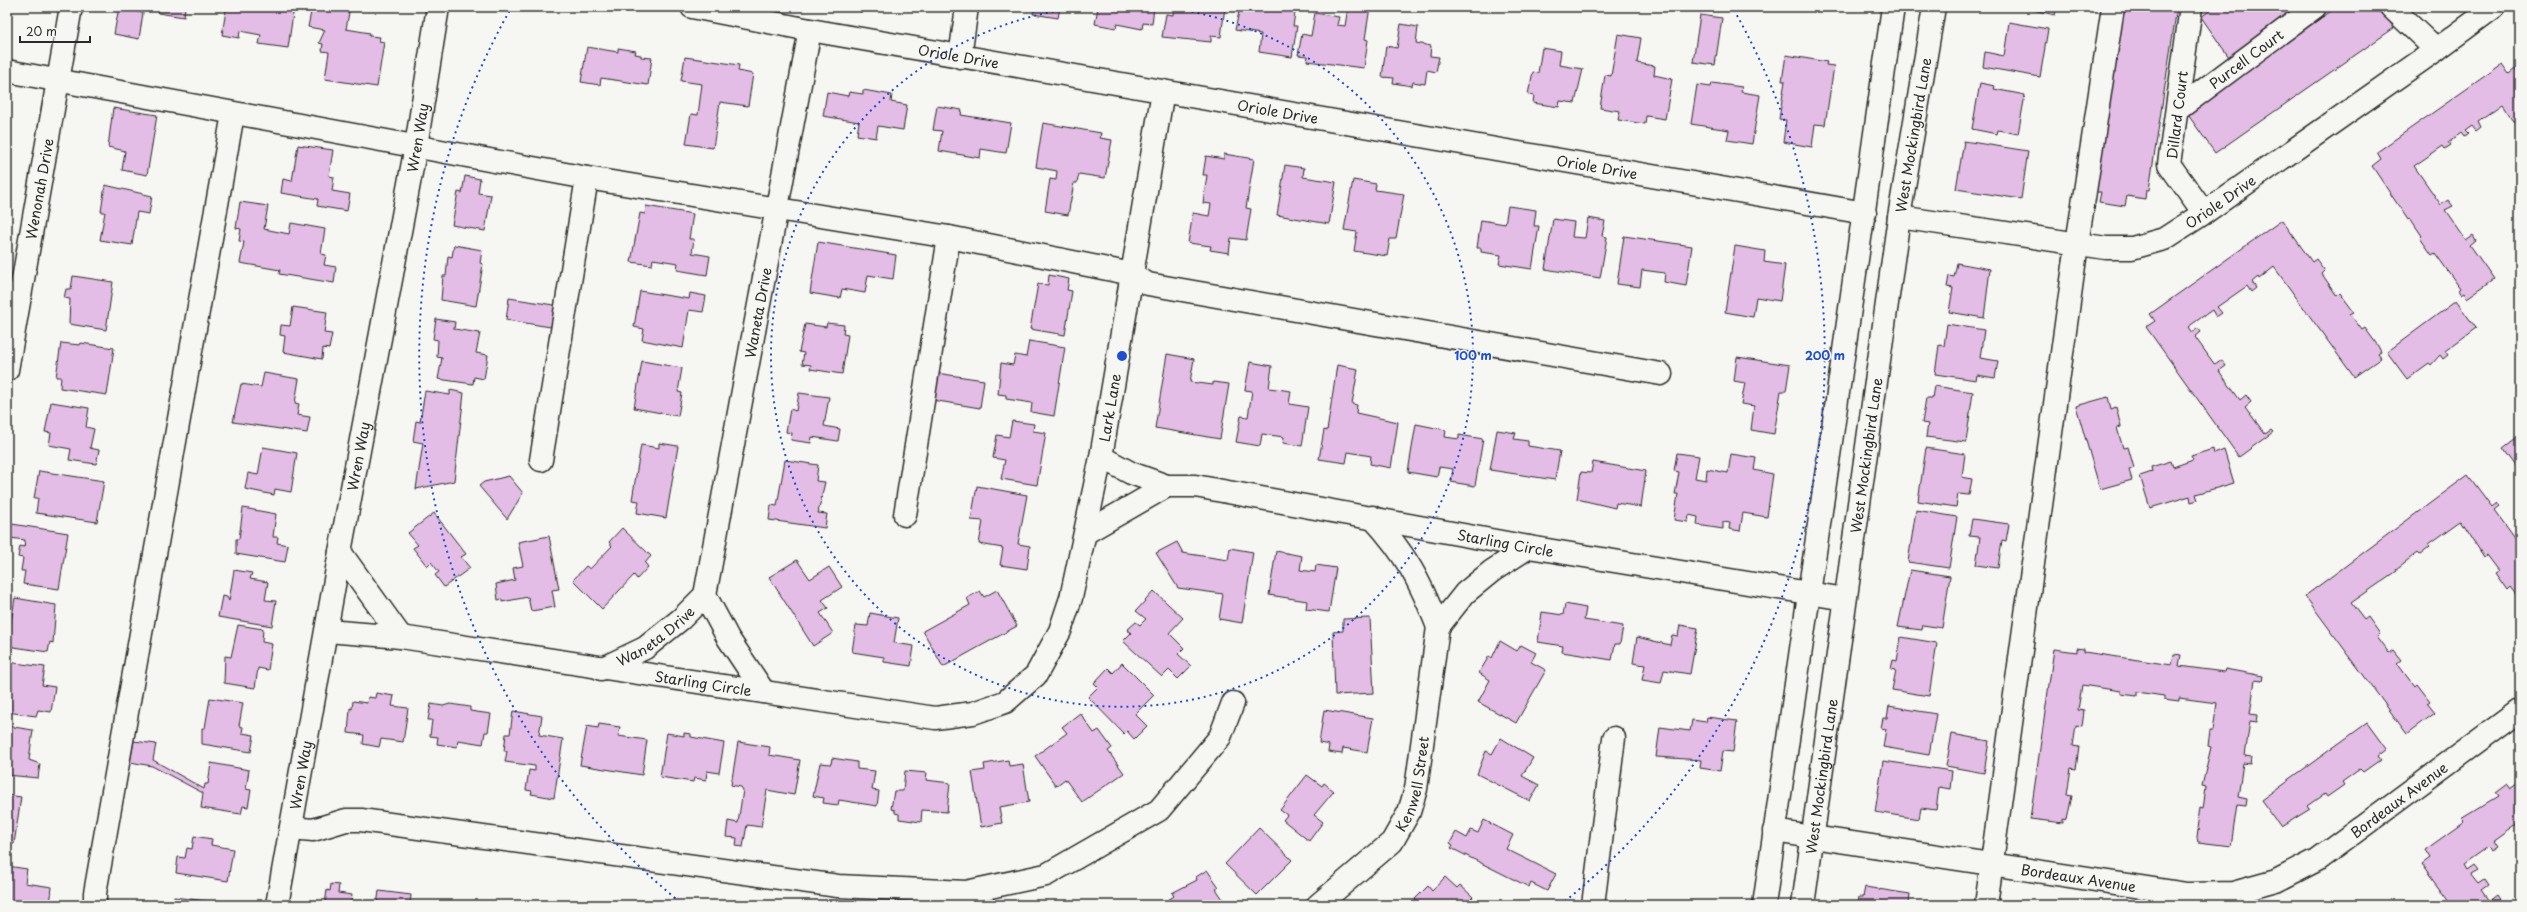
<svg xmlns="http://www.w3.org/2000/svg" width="2527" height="912" viewBox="0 0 2527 912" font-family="'Playpen Sans',sans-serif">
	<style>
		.building { fill: #e4bde6; stroke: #2b2b2b }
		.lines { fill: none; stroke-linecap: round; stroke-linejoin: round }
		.minor-casing { stroke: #2b2b2b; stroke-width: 25 }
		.major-casing { stroke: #2b2b2b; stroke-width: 25 }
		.minor { stroke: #f6f6f2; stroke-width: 22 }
		.major { stroke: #f6f6f2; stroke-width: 22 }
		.ring { fill: none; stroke: #1d4ed8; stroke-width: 2; stroke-dasharray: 2 4 }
		.labels { text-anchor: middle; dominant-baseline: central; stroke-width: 3; stroke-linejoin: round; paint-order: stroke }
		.street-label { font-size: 14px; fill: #2b2b2b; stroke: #f6f6f2 }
		.centre { fill: #1d4ed8; stroke: #f6f6f2; stroke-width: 2 }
		.ring-label { font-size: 12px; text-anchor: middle; font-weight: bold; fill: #1d4ed8; stroke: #f6f6f2; stroke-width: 3; stroke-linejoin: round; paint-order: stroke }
	</style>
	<rect width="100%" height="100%" fill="#f6f6f2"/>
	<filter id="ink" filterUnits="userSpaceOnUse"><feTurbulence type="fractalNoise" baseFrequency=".025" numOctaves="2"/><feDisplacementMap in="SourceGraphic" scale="8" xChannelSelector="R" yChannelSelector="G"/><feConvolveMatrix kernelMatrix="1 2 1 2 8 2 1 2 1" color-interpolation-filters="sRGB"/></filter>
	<g filter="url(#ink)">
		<path class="building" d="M119,7H134V11L143,13L139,39L114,34Z
			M155,7H185L184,17L158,13L159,8Z
			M217,7H294L288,48L259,44L261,35L240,31L239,38L222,35L226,10Z
			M312,7H350L346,29L370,33L369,36L380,37L379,41L384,42L377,87L325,79L329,52L322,51L323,44L319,43L325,30L308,27Z
			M1035,7H1060L1058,18L1033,14Z
			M1098,7H1154L1152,24L1143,23L1142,29L1117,24L1116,28L1095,24Z
			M1174,7H1225L1221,37L1211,36V42L1162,37L1166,14L1173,15Z
			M1240,7L1277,9V7H1296L1293,26H1297L1292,57L1259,52L1261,34L1235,30Z
			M1348,7H1370L1365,39L1368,40L1364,68L1307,61L1308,56L1298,55L1302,34L1311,36L1315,13L1339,17L1337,25L1345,26Z
			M2020,7H2057L2055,15Z
			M2124,7H2177L2149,190H2146L2145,199L2127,196L2125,206L2099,202L2101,192H2095Z
			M2215,7H2304L2231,60L2201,17Z
			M2337,7H2370L2373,11L2379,7L2394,28L2215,153L2186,112Z
			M1700,15L1722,18L1715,65L1693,62Z
			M2009,22L2048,29L2040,77L1983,67L1985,52L2004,56Z
			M1401,24L1418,27L1416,43L1431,46L1430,56L1439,57L1436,72L1427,70L1425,84L1413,82L1412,86L1393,83L1394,78L1382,77L1386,46L1397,48Z
			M1618,34L1641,38L1637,63L1655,66L1654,75L1672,79L1665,119L1646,116L1645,124L1618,120L1620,111L1600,108L1605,75L1611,76Z
			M587,47L618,52V48L636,51L635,54L641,55V57L652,58L648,85L601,78L600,85L581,82Z
			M1542,48L1561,51L1559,65L1583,69L1575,103L1560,101L1559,107L1533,103L1534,95L1528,94L1533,72L1538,73Z
			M1786,55L1827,62L1826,65L1834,66L1825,125L1815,124L1812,147L1783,142L1786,120L1779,119L1785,81H1782Z
			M685,57L739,65L738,71L753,74L748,106L720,102L713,148L686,144L691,114L698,115L702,84L681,81Z
			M2502,64L2509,74L2515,69L2520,77V130L2502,104L2478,121L2481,127L2476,131L2472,126L2465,131L2468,134L2464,137L2461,133L2449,142L2451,145L2445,149L2443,146L2414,166L2441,205L2448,200L2453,206L2445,210L2466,240L2473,235L2476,240L2470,245L2494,279L2467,298L2464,293L2461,295L2458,290L2460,288L2435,253L2432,255L2420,238L2422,236L2410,218L2408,220L2372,166L2381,159L2377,152Z
			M1712,83L1742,87L1741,92L1760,95L1752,144L1727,140L1729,130L1691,124L1697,85L1711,87Z
			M1980,83L1995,86L1994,89L2025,95L2018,134L1998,130L1997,134L1972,129Z
			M863,90L892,95L891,102L907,105L903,130L878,126L876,138L857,135L859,122L823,116L827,92L848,96L849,92L863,94Z
			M937,106L962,110L961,115L1011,123L1006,153L981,149L980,158L939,151L942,131L933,130Z
			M113,108L157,115L147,175L122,170L125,151L108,147Z
			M1043,123L1101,133L1100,138L1112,140L1105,178L1079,174L1077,183H1074L1068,215L1045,211L1050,179L1056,180L1057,171L1036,167Z
			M1964,141L2028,151L2021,199L1956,189Z
			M298,145L333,150L329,176L334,177L332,191L350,194L347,211L317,206L318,199L281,193L283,179L292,181Z
			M1224,154L1254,159L1246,208L1251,209L1246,240L1231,238L1229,253L1210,250L1211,246L1188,243L1193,213L1209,216L1211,204L1203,203L1207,175H1203L1206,156L1224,159Z
			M1285,165L1304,168L1303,177L1336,182L1329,224L1277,215Z
			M465,176L480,179L478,193L491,195L485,231L452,225L458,192L462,193Z
			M1353,180L1376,184L1375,190L1404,194L1396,239H1390L1387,256L1354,251L1357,232L1344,230Z
			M105,185L152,196L149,214L137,212L132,245L100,240L105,212H101Z
			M240,202L268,206L264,229L289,234L291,223L325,229L321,254L326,255L324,265L336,267L334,283L279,274L280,270L240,263L244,242L239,241L241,229L236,228Z
			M646,206L693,214L689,239H694L692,253L710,256L707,275L677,270L678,263L653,259L652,265L631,262L640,213L645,214Z
			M1508,206L1536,210L1534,226H1539L1532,269L1499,264L1501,255L1481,252V248H1477L1481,220L1505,224Z
			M1588,218L1605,221L1602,236L1607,237L1600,278L1545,269L1553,219L1574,222L1572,237L1585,238Z
			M2282,220L2312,262L2316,259L2325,271L2322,274L2337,296L2340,293L2354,312L2350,314L2362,330L2365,328L2378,346L2381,352L2378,354L2381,358L2354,377L2274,267L2259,279L2258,277L2252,282L2256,288L2251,292L2247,286L2217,307L2222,313L2216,317L2212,310L2188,327L2192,333L2198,328L2201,332L2195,337L2215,365L2222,360L2226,366L2219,371L2240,400L2246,395L2251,402L2245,407L2265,434L2271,430L2273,432L2239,457L2146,327L2155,321L2150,314Z
			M1624,236L1692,246L1686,286L1664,282L1665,273L1642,270L1640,287L1617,284Z
			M818,242L896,255L893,279L868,275L865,293L842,289L840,298L810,293Z
			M454,245L482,250L480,263L483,264L476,306L441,300L443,276H446L448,256L452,257Z
			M1735,246L1765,251L1764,262L1785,265L1780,301L1756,297L1753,317L1725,312Z
			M1957,263L1990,269L1984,318L1949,312L1953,288L1947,287L1949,276L1954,277Z
			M1049,275L1069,279L1067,290L1072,291L1065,335L1030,329L1038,284L1048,285Z
			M73,276L113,282L106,330L69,324L70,299L64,298L66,289H71Z
			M640,291L689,299L690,293L706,296L703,312L689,310L683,348L642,340L644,329L634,327Z
			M509,298L560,306L557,328L506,320Z
			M2456,301L2476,328L2445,351L2448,355L2443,359L2440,355L2431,365L2429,363L2407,379L2387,352Z
			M293,307L327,312L324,333L332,334L329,349L323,348L322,359L283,352L285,336L280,335L281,325L290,326Z
			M436,319L455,322L454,329L480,333L476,353L488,355L484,379L474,377L473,384L438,379L442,358L437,357L438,340L433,339Z
			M827,323L844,325L843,334L848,335L842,374L810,369L811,365L802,364L804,353L799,352L805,324L826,327Z
			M1947,324L1984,330L1980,358L1998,361L1995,378L1977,375L1976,380L1935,374L1939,345L1944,346Z
			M1029,341L1065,347L1054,416L1031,412L1032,403L1006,399V395L998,394L1001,363L1013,365L1015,355L1026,357Z
			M61,343L80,345L81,343L114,348L107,395L60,388L61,377H56Z
			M1167,354L1194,359L1190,382L1213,385V382L1229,384L1220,439L1155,428Z
			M1737,357L1790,365L1786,391H1781L1774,434L1751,430L1754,406L1741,404L1745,383L1734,381Z
			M642,361L682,368L678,392L682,393L678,416L634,408Z
			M1250,362L1272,366L1269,388L1291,391L1289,404L1308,407L1302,446L1283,443L1284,437L1262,434L1260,446L1236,442L1241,416L1248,417L1252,391L1245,390Z
			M1337,365L1358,369L1352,404L1357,405L1356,413L1398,422L1391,468L1370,464L1371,456L1348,452L1346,463L1319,459L1324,430L1327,431Z
			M264,373L299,379L295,403L299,404L297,415L310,417L307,433L233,422L241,384L261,387Z
			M936,373L984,380L980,408L932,400Z
			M1934,386L1973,392L1966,442L1926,437L1928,424L1922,423L1926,398H1932Z
			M450,390L464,393L454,481L416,489L423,443L413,441L416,421L420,422L425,391L450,395Z
			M799,393L829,397L824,426L840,429L838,441L812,437L811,443L791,440L792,433L786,432L790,409L796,411Z
			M2108,397L2111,409L2116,407L2121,427L2117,428L2123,448L2128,447L2134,468L2129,470L2132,480L2100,489L2076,406Z
			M51,402L89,408L86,427L94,429L90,448L99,450L96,464L69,460L71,449L49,445L51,433L45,432Z
			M1012,421L1034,424L1033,431L1046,433L1037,485L1001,479L1005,460L993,458L997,435L1009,437Z
			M1416,424L1446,430L1445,437L1459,439V435L1483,439L1475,486L1451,482L1453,469L1439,467L1437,477L1408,472Z
			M1497,430L1516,433L1514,439L1528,441V446L1560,451L1555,480L1490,470Z
			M2520,435V472L2503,448Z
			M659,443L678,446L666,518L637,513L639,501L632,500L641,445L659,448Z
			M263,447L297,453L291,492L275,489L274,495L245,489L248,473L258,475Z
			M1926,448L1965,454L1962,477L1972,479L1969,495L1958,494L1956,507L1918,501Z
			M2213,449L2214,454L2224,450L2234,483L2196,494L2198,500L2191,502L2190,496L2150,508L2140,476L2152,472L2151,467L2171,461L2173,467L2193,460L2191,456Z
			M1677,453L1699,456L1695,478L1706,480L1707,469L1728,473L1731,454L1756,458L1754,470L1773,474L1767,517L1743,513L1740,531L1729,529L1730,523L1723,522V529L1697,525L1698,517L1689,515L1688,522L1674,520L1678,494H1675L1679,472L1674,471Z
			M785,460L818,465L816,481L825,482L818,513L827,514L825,528L769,520L771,505L777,506Z
			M1593,462L1646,471L1641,507L1616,503L1615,508L1577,499L1581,472L1591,473Z
			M39,471L104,481L97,522L36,513L38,498H34Z
			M2468,475L2492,507L2497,503L2500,507L2495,511L2517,541L2520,539V600L2510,587L2507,590L2495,573L2498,571L2486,555L2484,557L2461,521L2429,544L2430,546L2419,555L2417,553L2396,569L2397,571L2351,603L2364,620L2368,617L2380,634L2377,637L2389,653L2393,650L2401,660L2397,663L2414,686L2417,684L2430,701L2427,703L2435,713L2407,734L2305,596Z
			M509,476L523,493L507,519L479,486L484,482Z
			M977,486L1027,495L1018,544L1030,546L1027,569L1000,565L1003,548L979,544L983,521L971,520Z
			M243,508L276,514L273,537H278L277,543L288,545L285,562L236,554V539H239Z
			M1916,510L1957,517L1949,568L1908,562Z
			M434,513L466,554L461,557L470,568L444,587L435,575L439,572L431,562L427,566L413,548L418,545L408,533Z
			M1972,519L2009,524L2006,541L2002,540L1998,568L1976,565L1980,537L1969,536Z
			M12,524L68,533L59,589L23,584L25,571H21L23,558L18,557L20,546L24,547L25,540L10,538Z
			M622,528L651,556L645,563L648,567L637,579L634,575L602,609L573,580L586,566L590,569L612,546L609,542Z
			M549,536L559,589L552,590L555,607L531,611L528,597L502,602V599L498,600L496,584L515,580L513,568L523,566L518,542Z
			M1177,542L1183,553L1228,560L1230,548L1253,552L1242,623L1219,619L1223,594L1178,588L1156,553Z
			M1276,551L1302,556L1300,570L1315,572L1316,565L1336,568L1329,612L1306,609L1307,601L1269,595Z
			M797,560L810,579L829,567L842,587L822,600L828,608L820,613L833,633L813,646L769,577Z
			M234,570L252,573L250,579L268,582L265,600L276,601L272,626L218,617L222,596L227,597L229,601Z
			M1910,570L1950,576L1942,628L1923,625L1922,630L1898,627Z
			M997,590L1017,626L943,667L923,631L970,605L967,598L980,591L984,597Z
			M1154,591L1183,618L1169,633L1184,648L1178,654L1191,666L1178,679L1169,670L1162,677L1123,641L1131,633L1127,630L1136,622L1140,625L1146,619L1136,611Z
			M15,598L56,605L53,643L50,642L48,652L7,646Z
			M1565,604L1586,608L1584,620L1623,626L1620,644H1615L1612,660L1562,652L1563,646L1538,642L1542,612L1563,615Z
			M870,613L898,618L894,643L914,646L911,666L884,662V657L852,652L856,625L868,626Z
			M1370,618L1374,693L1335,695L1333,632L1343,631V619Z
			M238,625L263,629L262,642L272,644L268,670L258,668L255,688L224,683L225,656L231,657Z
			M1680,625L1698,628L1690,674L1664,670L1661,683L1642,680L1645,665L1633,663L1637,637L1670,645L1672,635L1678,636Z
			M1901,637L1937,643L1929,696L1892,690L1896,670L1891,669L1893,660L1897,661Z
			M1500,641L1517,651L1521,645L1536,653L1531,662L1546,670L1516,723L1478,702L1490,680L1479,673L1489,656L1492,658Z
			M2077,648L2084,649V652L2172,665L2174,654L2181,655L2179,666L2224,672L2225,669L2263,676L2262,681L2255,680L2250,714L2258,715L2257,722L2250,721L2245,756L2251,757L2250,764L2243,763L2238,797L2247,799L2246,806L2237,805L2231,846L2198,842L2197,838L2198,830H2200L2197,829L2200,807L2203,808L2206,787L2202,786L2211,747L2208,746L2210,730H2213L2217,703L2179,698V701L2164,699V696L2137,692V696L2121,694V691L2082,685L2078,710L2084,711L2082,727L2076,726L2073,746L2079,747L2076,769L2071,768L2067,794L2072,795L2067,820L2063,819V823L2030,819L2054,649L2077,652Z
			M7,662L45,667L42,685L55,687L51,712L38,710L36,716L7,712Z
			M1122,663L1154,695L1135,714L1147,726L1134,739L1127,731L1124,734L1088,697L1098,687L1094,683L1108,668L1113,673Z
			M376,693L394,696L392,706L408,708L403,742L381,739L379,747L363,744L364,735L348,733L350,708L352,709L353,701L367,703L368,697L375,698Z
			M210,698L243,703L239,726L243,727L242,733L254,735L251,752L202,744V728H205Z
			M431,704L443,706L450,704L470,707V711L491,714L488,732H485L483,744L458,740L457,747L437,744L438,737L430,736L432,720H428Z
			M1889,706L1936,714L1929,755L1883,747L1886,729L1881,728L1883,718H1887Z
			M1324,710L1373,718L1367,752L1343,748L1342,754L1328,752L1329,745L1319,743Z
			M513,711L542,716L539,735L563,739L554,798L531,794L532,791L526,790L529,770L535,771V766L505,762L507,751H504L506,734H510Z
			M1080,713L1094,733L1099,730L1112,748L1108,751L1124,773L1082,802L1065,779L1056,786L1035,756L1067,733L1062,727Z
			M1707,717L1737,721L1733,752L1723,751L1720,771L1700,768L1701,760L1656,757L1660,727L1690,731L1692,720L1706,722Z
			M2367,723L2386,749L2377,756L2380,760L2363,772L2360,769L2342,782L2344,785L2327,797L2325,794L2308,806L2310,809L2281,827L2261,800Z
			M599,724L620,727L618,736L647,740L642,775L580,765L587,726L598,728Z
			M7,726L33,730L29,760L40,764L38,778L7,775Z
			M667,733L684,736V733L691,734V737L724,743L719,773L707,771L706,780L694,778L693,782L660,777Z
			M1952,734L1989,741L1984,773L1946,766Z
			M1501,738L1533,758L1522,776L1539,785L1530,801L1477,774L1486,751L1492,754Z
			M134,741L156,744L153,760L204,789L205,784H208L211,763L249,770L246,789L251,790L248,807L243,806L241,814L201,808L203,793L152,766L130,762Z
			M738,742L770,747L769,755L800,760L794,795L767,790L761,827L747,825L743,847L736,846L737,838L726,837L728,821L738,823L743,790L741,787L731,785Z
			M832,758L857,762V769L875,771L872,790L879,791L877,806L839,800L838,805L823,803L824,798L813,796L820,763L831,764Z
			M1008,760L1009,766L1023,764L1029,802L999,807L1002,823L981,827L972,772L985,770L984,764Z
			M1883,761L1952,771L1950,789L1939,787L1936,810L1921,808L1919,819L1875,812Z
			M905,771L927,773L926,780L950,783L947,812L922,810L921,822L899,819V814L895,813V810L891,809L894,791H903Z
			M1307,775L1322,786L1324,783L1334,791L1314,815L1323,822L1309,841L1283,820L1287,815L1280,810Z
			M2520,780V822L2492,842L2496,848L2490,852L2487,847L2463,864L2466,869L2473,864L2477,869L2470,873L2478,883L2484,879L2488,885L2481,890L2489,901L2497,895L2501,901L2495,905H2452L2422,864L2430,858L2425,850L2464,822L2461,819L2497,797L2494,793L2506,784L2509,788Z
			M7,795L21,797L14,844L7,843Z
			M1484,820L1513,835L1506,849L1556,874L1547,891L1531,883L1529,887L1451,848L1453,845L1450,843L1456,832L1467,838L1471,830L1478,833Z
			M1259,828L1292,860L1257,895L1225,864Z
			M194,836L212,839L211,845L233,849L228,881L176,873L178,857L185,858L187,848L192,849Z
			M7,866L27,869L25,883L52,887L50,905H7Z
			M1207,870L1219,887L1216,889L1227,905H1167L1165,902L1174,896L1172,893L1197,880L1196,877Z
			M1445,877L1457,888L1460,885L1473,897L1465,905H1421L1415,899L1428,886L1432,891Z
			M331,884L339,885L338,893L352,895L351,902L357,903V905H315L316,903L325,904L327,890L330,891Z
			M1865,887L1910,894L1909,905H1857L1859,897H1863Z
			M379,891L411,895L410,905H377Z
			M174,897L206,901V905H173Z"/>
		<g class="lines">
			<defs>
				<g id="minor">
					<path id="s1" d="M692,7L810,30L1865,213"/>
					<path d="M2191,7L2169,164L2204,213"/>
					<path d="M2391,7L2436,50"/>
					<path d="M960,57L967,7"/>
					<path d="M7,71L587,178L949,237L1132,274L1148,284L1661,374"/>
					<path id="s2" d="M2177,110L2315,7"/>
					<path id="s3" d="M1899,217L2106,248H2132L2164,239L2204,213L2436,50L2494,7"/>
					<path id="s4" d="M7,370L71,7"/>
					<path id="s5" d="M1101,457L1131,473L1167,486H1195L1529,547L1845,599"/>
					<path d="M541,460L587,178"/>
					<path d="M905,515L949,237"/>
					<path d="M1372,517C1406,554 1420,581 1438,627"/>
					<path d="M1087,532L1167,486"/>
					<path d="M340,552L401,637"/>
					<path d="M705,595L728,638L764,692"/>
					<path id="s6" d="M327,631L401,637L935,718L973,713L1005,702L1036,675L1060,631L1071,598L1101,457L1163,91"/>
					<path id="s7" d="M601,669L645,648L681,619L705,595L810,30"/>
					<path d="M291,828L313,830L346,820H361L838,886L966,892L1046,875L1159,810L1220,737L1233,703"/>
					<path id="s8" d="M1774,831L2187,894L2233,893L2276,881L2317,860L2520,710"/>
					<path d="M95,905V893L233,114"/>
					<path id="s9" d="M277,905L340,552L416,146L438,7"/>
					<path id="s10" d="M1318,905L1392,842L1409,812L1416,789L1438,627L1465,593L1492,571L1529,547"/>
					<path d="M1593,905L1614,738"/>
					<path d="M1986,905L2077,244L2113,7"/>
				</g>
				<g id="major">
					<path d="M1764,905C1806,605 1852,307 1893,7"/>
					<path id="s11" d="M1803,905L1899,217L1934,7"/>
				</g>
			</defs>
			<use href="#minor" class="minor-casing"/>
			<use href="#major" class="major-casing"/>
			<use href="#minor" class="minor"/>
			<use href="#major" class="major"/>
		</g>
	</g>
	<g class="ring">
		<path d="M1162 7A351 351 0 1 1 1082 7"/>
		<path d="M680 902A703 703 0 0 1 510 10M1734 10A703 703 0 0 1 1564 902"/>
	</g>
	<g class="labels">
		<g class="street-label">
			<text stroke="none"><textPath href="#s1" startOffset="271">Oriole Drive</textPath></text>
			<text stroke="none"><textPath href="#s2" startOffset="86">Purcell Court</textPath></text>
			<text stroke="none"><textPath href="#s1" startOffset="595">Oriole Drive</textPath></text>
			<text transform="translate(2177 115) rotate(-83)">Dillard Court</text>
			<text stroke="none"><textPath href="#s11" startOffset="778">West Mockingbird Lane</textPath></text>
			<text stroke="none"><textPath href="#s9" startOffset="780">Wren Way</textPath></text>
			<text stroke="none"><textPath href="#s1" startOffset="919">Oriole Drive</textPath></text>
			<text stroke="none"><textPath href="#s4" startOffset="184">Wenonah Drive</textPath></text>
			<text stroke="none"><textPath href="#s3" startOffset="336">Oriole Drive</textPath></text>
			<text stroke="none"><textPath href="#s7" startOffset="416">Waneta Drive</textPath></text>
			<text stroke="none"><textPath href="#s6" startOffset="1007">Lark Lane</textPath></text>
			<text stroke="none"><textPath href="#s9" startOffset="456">Wren Way</textPath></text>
			<text stroke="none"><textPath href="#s11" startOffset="454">West Mockingbird Lane</textPath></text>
			<text stroke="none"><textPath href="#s5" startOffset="416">Starling Circle</textPath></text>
			<text stroke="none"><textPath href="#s7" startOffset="64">Waneta Drive</textPath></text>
			<text stroke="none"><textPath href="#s6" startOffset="380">Starling Circle</textPath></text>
			<text stroke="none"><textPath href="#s9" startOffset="132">Wren Way</textPath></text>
			<text stroke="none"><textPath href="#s11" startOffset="130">West Mockingbird Lane</textPath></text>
			<text stroke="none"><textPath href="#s10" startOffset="160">Kenwell Street</textPath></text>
			<text stroke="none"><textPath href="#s8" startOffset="656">Bordeaux Avenue</textPath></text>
			<text stroke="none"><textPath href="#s8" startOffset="308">Bordeaux Avenue</textPath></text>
		</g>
	</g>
	<circle cx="1122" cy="356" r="6" class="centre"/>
	<g class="ring-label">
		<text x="1473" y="360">100 m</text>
		<text x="1825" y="360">200 m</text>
	</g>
	<rect width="2527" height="912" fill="none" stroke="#f6f6f2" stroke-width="24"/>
	<rect x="12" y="12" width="2503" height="888" fill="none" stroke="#2b2b2b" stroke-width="1.5" filter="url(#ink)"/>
	<path d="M20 36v6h70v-6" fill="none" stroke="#2b2b2b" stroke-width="2"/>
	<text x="26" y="36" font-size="12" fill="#2b2b2b" stroke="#f6f6f2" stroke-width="3" paint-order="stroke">20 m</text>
</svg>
